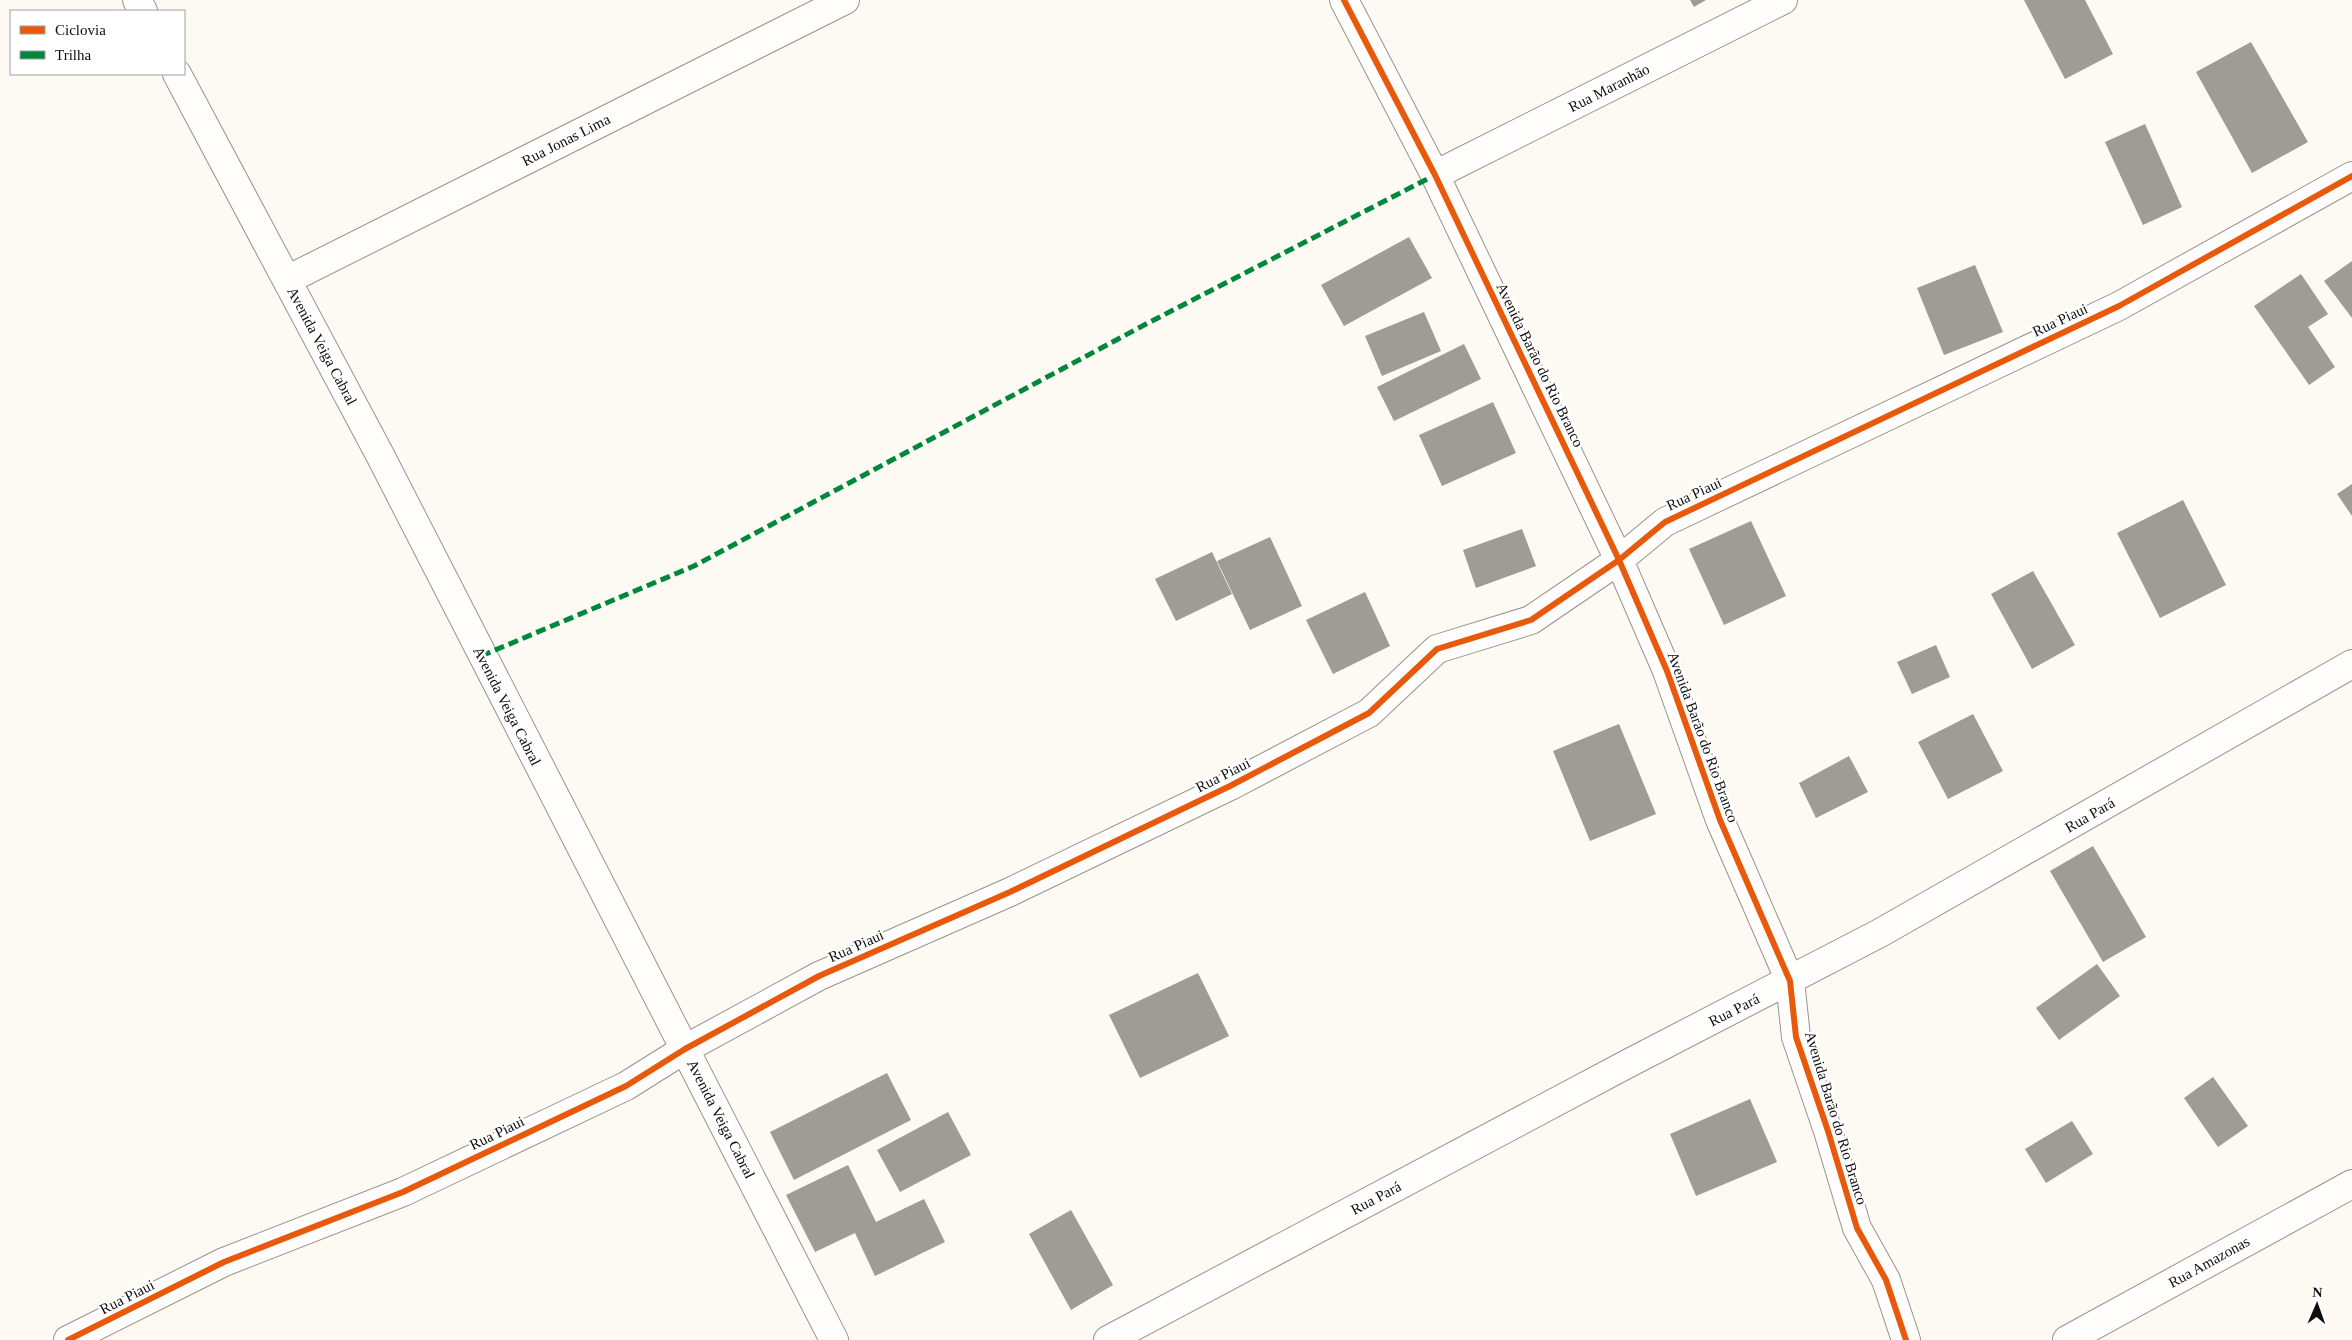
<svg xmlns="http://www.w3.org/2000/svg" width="2352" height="1340" viewBox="0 0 2352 1340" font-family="'Times New Roman',serif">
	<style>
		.building { fill: #9f9c98 }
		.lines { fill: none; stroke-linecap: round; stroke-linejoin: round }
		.minor-casing { stroke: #959491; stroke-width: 30 }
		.minor { stroke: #fffefd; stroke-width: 28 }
		.quiet { stroke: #00873e; stroke-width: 5; stroke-dasharray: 10 5; stroke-linecap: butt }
		.cycleway-casing { stroke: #fff; stroke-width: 9 }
		.cycleway { stroke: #e8590c; stroke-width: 6 }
		.labels { text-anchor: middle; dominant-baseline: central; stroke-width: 5; stroke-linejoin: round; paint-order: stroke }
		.street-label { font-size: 15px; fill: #0e0e0e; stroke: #fff }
	</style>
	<rect width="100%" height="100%" fill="#fcfaf2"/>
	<path class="building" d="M1690,0H1706L1694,7Z
		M2024,0H2085L2113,54L2065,79Z
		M2251,42L2308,142L2252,173L2196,72Z
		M2145,124L2182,207L2143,225L2105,142Z
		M1409,237L1432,278L1344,326L1321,285Z
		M2352,261V318L2324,281Z
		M1975,265L2003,332L1944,355L1917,288Z
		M2301,274L2328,314L2308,327L2335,367L2309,385L2254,306Z
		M1424,312L1441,351L1382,376L1365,336Z
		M1464,344L1481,379L1394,421L1377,387Z
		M1493,402L1516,453L1442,486L1419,435Z
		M2352,484V516L2337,494Z
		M2183,500L2226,585L2160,618L2117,533Z
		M1751,521L1786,596L1724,625L1689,549Z
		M1522,529L1536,566L1476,588L1463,550Z
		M1270,537L1302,606L1250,630L1217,561Z
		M1212,552L1232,594L1176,621L1155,579Z
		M2033,571L2075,645L2032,669L1991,594Z
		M1365,592L1390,646L1333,674L1306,620Z
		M1936,645L1950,677L1912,694L1897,662Z
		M1973,714L2003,771L1948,799L1918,742Z
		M1619,724L1656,814L1590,841L1553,751Z
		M1849,756L1868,792L1816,818L1799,783Z
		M2093,846L2146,937L2103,962L2050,871Z
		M2097,964L2120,996L2059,1040L2036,1008Z
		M1198,973L1229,1036L1140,1078L1109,1015Z
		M887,1073L911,1120L794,1180L770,1132Z
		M2213,1077L2248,1126L2218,1147L2184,1098Z
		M1750,1099L1777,1162L1696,1196L1670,1134Z
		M948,1112L971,1155L900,1192L877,1150Z
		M2072,1121L2093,1154L2046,1183L2025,1149Z
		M848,1165L876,1222L924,1199L945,1242L875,1276L855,1233L815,1252L786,1195Z
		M1071,1210L1113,1285L1071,1310L1029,1234Z"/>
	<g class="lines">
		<defs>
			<path id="minor" d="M137,0L143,11
				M1344,0L1435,175L1619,560L1667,671L1720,820L1790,981L1796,1037L1828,1131L1857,1228L1886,1280L1906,1340
				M177,74L380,455L834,1340
				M1435,175L1783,0
				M287,280L845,0
				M68,1340L224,1262L403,1192L626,1086L685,1049L819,976L1010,892L1230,786L1369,713L1437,649L1531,620L1619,560L1665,522L2119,306L2352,176
				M1108,1340L1631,1062L1880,933L2352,664
				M2067,1340L2352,1184"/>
		</defs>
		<use href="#minor" class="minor-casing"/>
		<use href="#minor" class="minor"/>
		<path class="quiet" d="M481,656L694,566L1148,323L1435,175"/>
		<defs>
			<path id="cycleway" d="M1344,0L1435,175L1619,560L1667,671L1720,820L1790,981L1796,1037L1828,1131L1857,1228L1886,1280L1906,1340
				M68,1340L224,1262L403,1192L626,1086L685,1049L819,976L1010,892L1230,786L1369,713L1437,649L1531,620L1619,560L1665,522L2119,306L2352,176"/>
		</defs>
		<use href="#cycleway" class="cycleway-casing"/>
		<use href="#cycleway" class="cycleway"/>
	</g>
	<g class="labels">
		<g class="street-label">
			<text transform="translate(1609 88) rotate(-27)">Rua Maranhão</text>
			<text transform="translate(566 140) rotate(-27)">Rua Jonas Lima</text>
			<text transform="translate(2060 320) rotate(-25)">Rua Piaui</text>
			<text transform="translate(322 346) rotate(62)">Avenida Veiga Cabral</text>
			<text transform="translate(1540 365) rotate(64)">Avenida Barão do Rio Branco</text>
			<text transform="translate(1694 494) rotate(-25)">Rua Piaui</text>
			<text transform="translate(507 706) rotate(63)">Avenida Veiga Cabral</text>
			<text transform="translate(1703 737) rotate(70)">Avenida Barão do Rio Branco</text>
			<text transform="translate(1223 775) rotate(-27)">Rua Piaui</text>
			<text transform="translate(2090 815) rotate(-30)">Rua Pará</text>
			<text transform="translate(856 946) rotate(-24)">Rua Piaui</text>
			<text transform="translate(1734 1010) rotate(-27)">Rua Pará</text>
			<text transform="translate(1836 1118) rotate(73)">Avenida Barão do Rio Branco</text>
			<text transform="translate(721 1119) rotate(63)">Avenida Veiga Cabral</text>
			<text transform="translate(497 1133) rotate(-26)">Rua Piaui</text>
			<text transform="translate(1376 1198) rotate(-28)">Rua Pará</text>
			<text transform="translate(2209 1262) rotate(-29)">Rua Amazonas</text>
			<text transform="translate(127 1297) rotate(-27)">Rua Piaui</text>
		</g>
	</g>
	<rect x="10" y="10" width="175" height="65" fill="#ffffff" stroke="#9f9f9f"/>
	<rect x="20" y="26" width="25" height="8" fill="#e8590c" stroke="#9f9f9f"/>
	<text x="55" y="35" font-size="15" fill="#0e0e0e">Ciclovia</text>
	<rect x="20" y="51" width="25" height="8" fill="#00873e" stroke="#9f9f9f"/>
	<text x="55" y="60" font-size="15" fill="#0e0e0e">Trilha</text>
	<g transform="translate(2317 1305) rotate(2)" stroke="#ffffff" stroke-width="4" paint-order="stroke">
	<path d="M0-4L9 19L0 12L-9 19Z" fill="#0e0e0e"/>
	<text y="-8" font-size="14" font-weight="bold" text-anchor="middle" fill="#0e0e0e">N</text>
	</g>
</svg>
